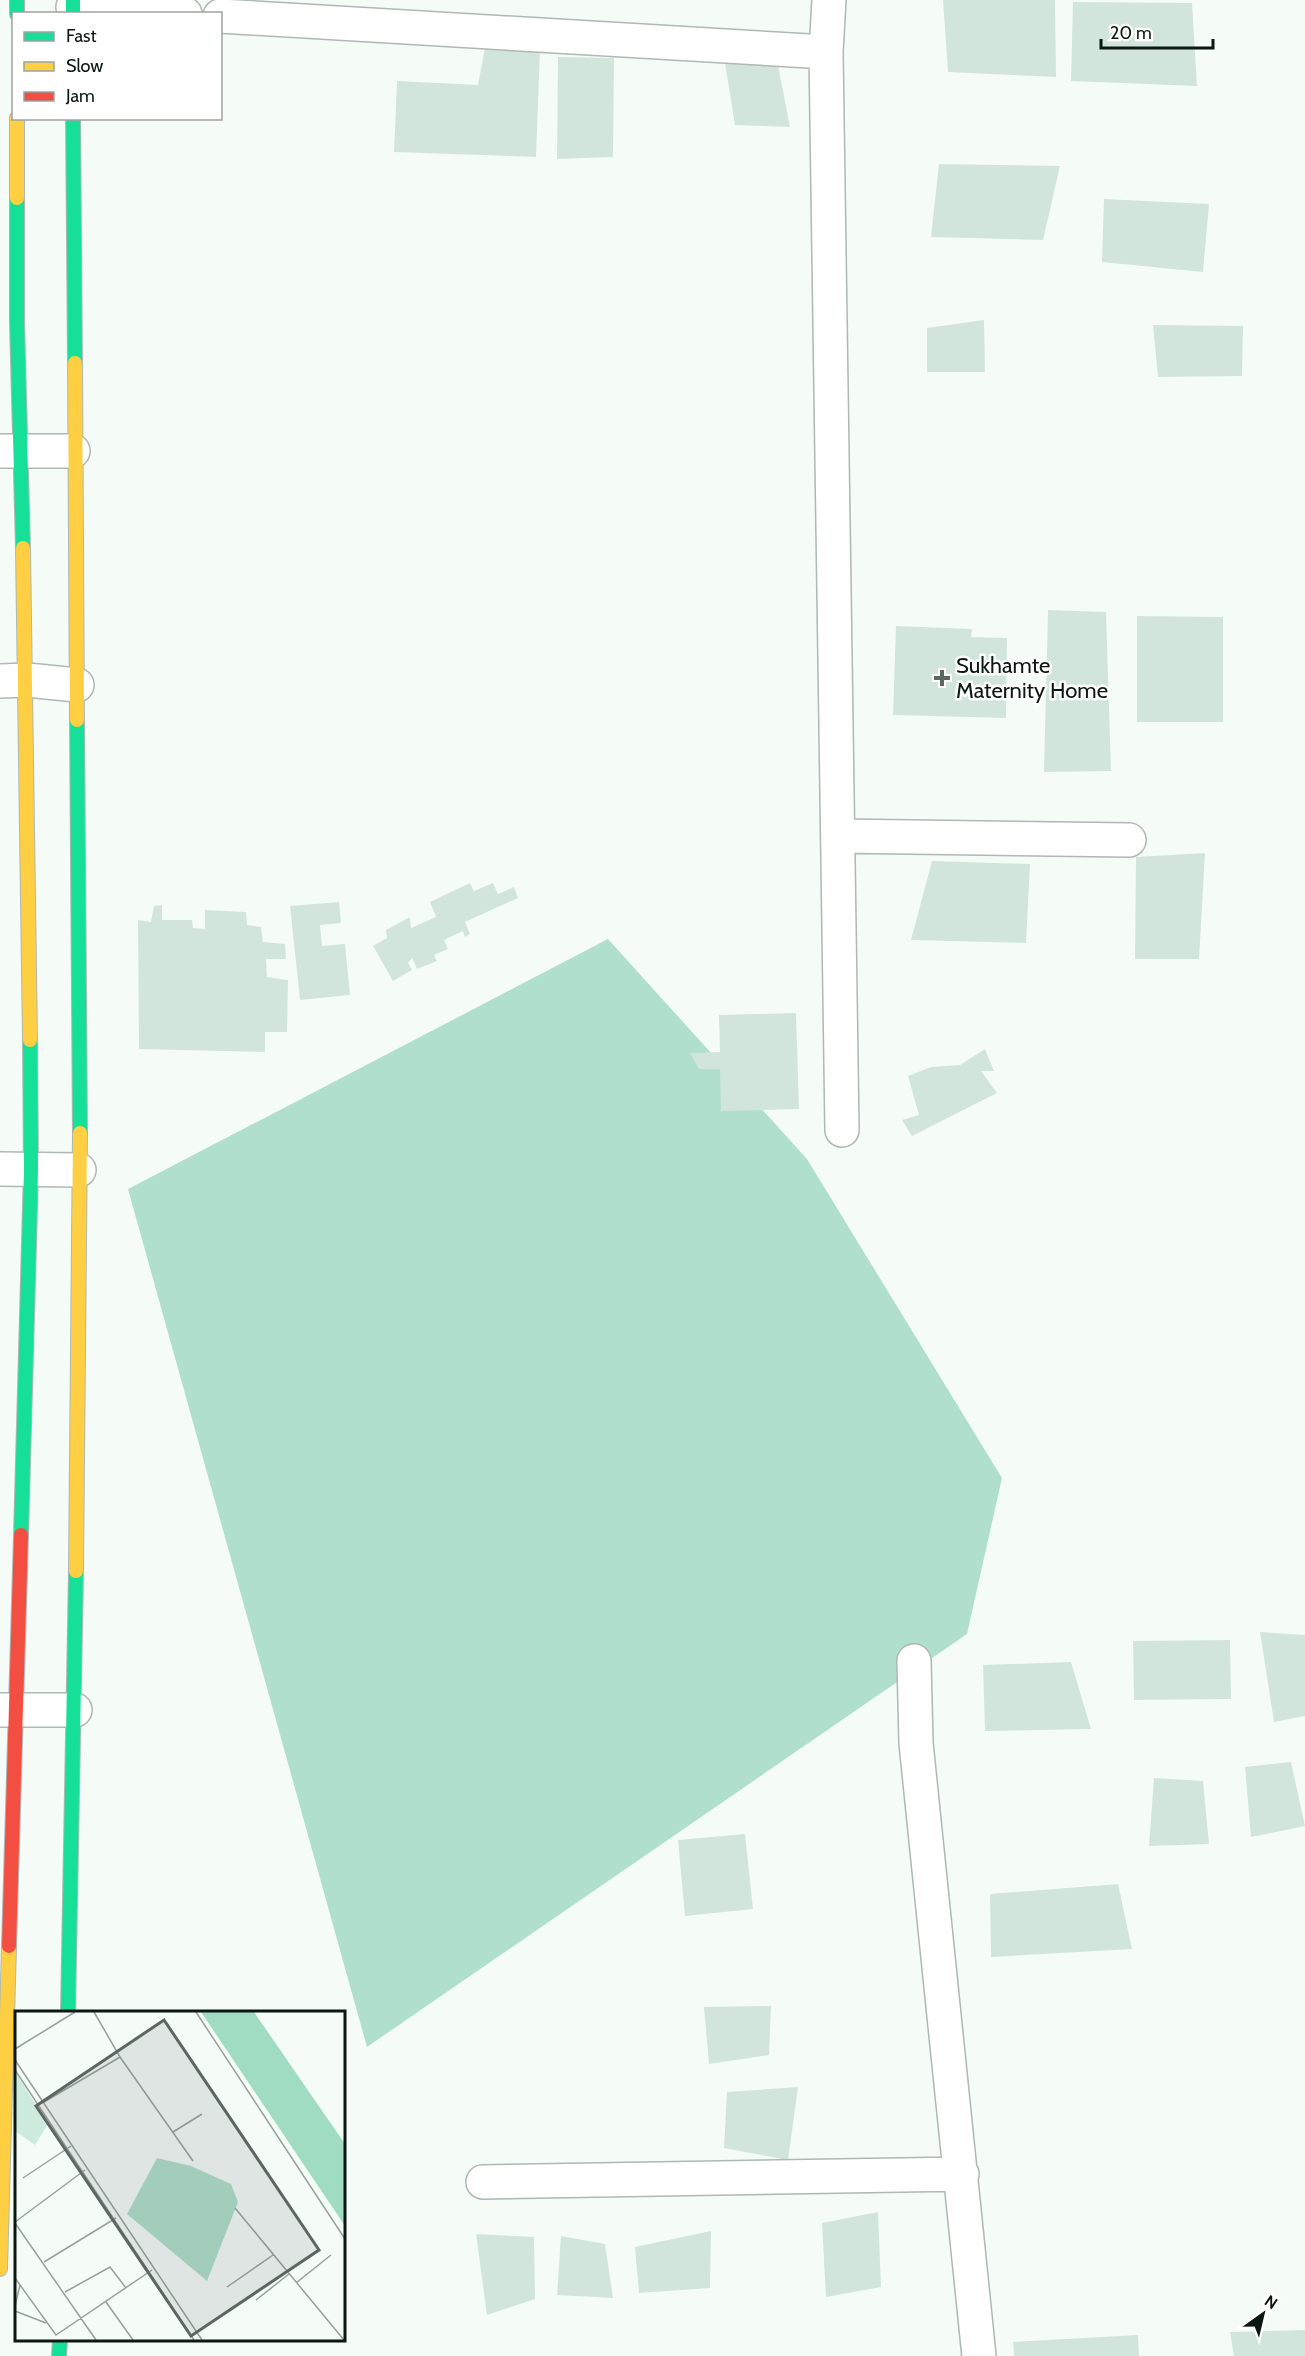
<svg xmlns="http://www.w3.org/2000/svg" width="1305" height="2356" viewBox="0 0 1305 2356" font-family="Cabin,sans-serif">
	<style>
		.forest { fill: #b0e0cb }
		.building { fill: #d2e5dc }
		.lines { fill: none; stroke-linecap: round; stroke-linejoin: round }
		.street-casing { stroke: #afb8b3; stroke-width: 36 }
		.fast-casing { stroke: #afb8b3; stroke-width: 16 }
		.slow-casing { stroke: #afb8b3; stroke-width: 16 }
		.jam-casing { stroke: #afb8b3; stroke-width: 16 }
		.street { stroke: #fefffe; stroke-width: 33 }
		.fast { stroke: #16e098; stroke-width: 14 }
		.slow { stroke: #ffcf43; stroke-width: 14 }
		.jam { stroke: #f24e42; stroke-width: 14 }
		.poi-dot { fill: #5d6762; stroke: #fff; stroke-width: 2 }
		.labels { text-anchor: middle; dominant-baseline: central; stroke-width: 5; stroke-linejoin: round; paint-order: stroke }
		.poi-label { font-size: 22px; fill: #0b1712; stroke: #fff; text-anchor: start }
		.inset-road { fill: none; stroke: #97a09c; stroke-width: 1.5 }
		.view { fill: #5d6762; fill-opacity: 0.15; stroke: #5d6762; stroke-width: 3 }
		.inset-edge { fill: none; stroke: #0b1712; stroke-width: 3 }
	</style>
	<rect width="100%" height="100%" fill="#f5fcf8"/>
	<path class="forest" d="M608,939L807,1159L1002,1478L967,1634L367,2047L128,1189Z"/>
	<path class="building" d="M943,0H1055L1056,77L948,72Z
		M1073,2L1192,3L1197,86L1071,81Z
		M485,48L540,50L536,157L394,152L397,81L478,85Z
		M558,57L614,58L613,157L557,159Z
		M725,63L778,65L790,127L735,125Z
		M939,164L1060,166L1043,240L931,237Z
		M1104,199L1209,204L1203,272L1102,262Z
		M984,320L985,372H927V328Z
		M1153,325L1243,326L1242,376L1158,377Z
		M1048,610L1106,612L1111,771L1044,772Z
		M1137,616L1223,617V722H1137Z
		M896,626L972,629L971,637L1007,638L1006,718L893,715Z
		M1205,853L1199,959H1135L1136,857Z
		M932,861L1030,864L1026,943L911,940Z
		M470,883L474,891L493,883L498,894L514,887L518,898L465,922L470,934L465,937L463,931L444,940L448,949L434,955L437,961L417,969L412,958L408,963L412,970L393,981L373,946L387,938L386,930L410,917L411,928L436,917L430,902Z
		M339,902L341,923L320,925L322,946L345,944L350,995L300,1000L290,906Z
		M162,905V920H192L193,928L205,929V910L246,912L247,925L261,927L263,942L285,944L286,959H266L267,977L288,980L287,1032H265V1052L139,1049L138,920L151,922L154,906Z
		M796,1013L799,1109L721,1111L720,1069H699L690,1053L720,1052L719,1015Z
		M985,1049L994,1071H981L997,1093L912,1136L902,1120L919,1115L908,1076L931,1067L960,1065Z
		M1260,1632L1305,1635V1716L1274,1722Z
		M1230,1640L1231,1699L1134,1700L1133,1641Z
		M1071,1662L1091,1729L985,1731L983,1665Z
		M1291,1762L1305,1826L1251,1837L1245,1767Z
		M1154,1778L1203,1781L1209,1844L1149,1846Z
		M745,1834L753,1909L685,1916L678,1840Z
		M1118,1884L1132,1949L991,1957L990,1894Z
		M771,2006L769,2055L709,2064L704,2007Z
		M798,2087L788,2160L724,2148L727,2092Z
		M878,2212L881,2287L826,2297L822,2223Z
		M711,2231L710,2288L639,2293L635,2247Z
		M476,2234L534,2237L535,2299L487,2315Z
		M561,2236L605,2244L613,2298L557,2295Z
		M1305,2330V2356H1234L1230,2332Z
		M1138,2335L1139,2356H1014L1013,2342Z"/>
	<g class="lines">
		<defs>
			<path id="street" d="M73,7L185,14
				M220,16L826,52L842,1130
				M826,52L829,0
				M0,451H73
				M0,681L27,680L77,685
				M838,836L1129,840
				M0,1169L79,1170
				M914,1661L916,1743L979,2356
				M0,1710H75
				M483,2182L962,2174"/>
			<path id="fast" d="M17,0V14
				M73,0V14
				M73,118L75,363
				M17,198V322L23,548
				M77,720L80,1133
				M21,1535L31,1170L30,1040
				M68,2012L76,1571
				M59,2356L60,2340"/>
			<path id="slow" d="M17,118V198
				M75,363L77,720
				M23,548L30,1040
				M76,1571L80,1133
				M0,2269L9,1946"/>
			<path id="jam" d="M9,1946L21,1535"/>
		</defs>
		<use href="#street" class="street-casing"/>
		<use href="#fast" class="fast-casing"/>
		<use href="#slow" class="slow-casing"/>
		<use href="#jam" class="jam-casing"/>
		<use href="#street" class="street"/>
		<use href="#fast" class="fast"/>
		<use href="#slow" class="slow"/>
		<use href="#jam" class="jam"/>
	</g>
	<path class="poi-dot" d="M939 669h6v6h6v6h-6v6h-6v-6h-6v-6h6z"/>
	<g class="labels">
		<g class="poi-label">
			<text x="956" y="665">Sukhamte<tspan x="956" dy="25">Maternity Home</tspan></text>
		</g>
	</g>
	<g transform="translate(15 2011)">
		<rect width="330" height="330" fill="#f5fcf8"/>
		<path d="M0,61L33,113L20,134L0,120Z" fill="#cdebdd"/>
		<path d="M142,147L176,155L216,173L223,191L192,270L112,203Z" fill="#b0e0cb"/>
		<path d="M186,1H239L330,133V215Z" fill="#a0dcc2"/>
		<path class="inset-road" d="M79,1L105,46M181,1L330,228M0,38L60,1M0,49L187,329M0,59L179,329M29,91L105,46L178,150M158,121L187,103M8,167L56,135M220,197L329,329M0,211L70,159M0,212L81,329M29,251L101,207M0,267L41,324L137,259M281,272L316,244M212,276L258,244M50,281L95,256L111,277M241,289L274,263M91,291L118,329M0,295L5,274M0,300L31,312"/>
		<path class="view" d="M149,9L304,239L176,325L21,95Z"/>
		<rect width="330" height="330" class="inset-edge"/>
	</g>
	<rect x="12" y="12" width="210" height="108" fill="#ffffff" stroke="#9da2a0" stroke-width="1.5"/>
	<rect x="24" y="32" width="30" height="9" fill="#16e098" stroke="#9da2a0" stroke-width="1.5"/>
	<text x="66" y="42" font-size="18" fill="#0b1712">Fast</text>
	<rect x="24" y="62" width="30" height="9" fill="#ffcf43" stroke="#9da2a0" stroke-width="1.5"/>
	<text x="66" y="72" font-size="18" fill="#0b1712">Slow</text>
	<rect x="24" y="92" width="30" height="9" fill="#f24e42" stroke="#9da2a0" stroke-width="1.5"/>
	<text x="66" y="102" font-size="18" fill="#0b1712">Jam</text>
	<g transform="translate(1263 2314) rotate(34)" stroke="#ffffff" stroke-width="4.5" paint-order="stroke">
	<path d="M0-4.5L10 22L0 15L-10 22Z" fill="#0b1712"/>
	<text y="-9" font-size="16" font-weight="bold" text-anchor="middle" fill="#0b1712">N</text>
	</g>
	<path d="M1101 39v9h112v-9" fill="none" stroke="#0b1712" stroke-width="3"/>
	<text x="1110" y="39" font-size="18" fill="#0b1712" stroke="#ffffff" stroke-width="4.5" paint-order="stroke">20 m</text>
</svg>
